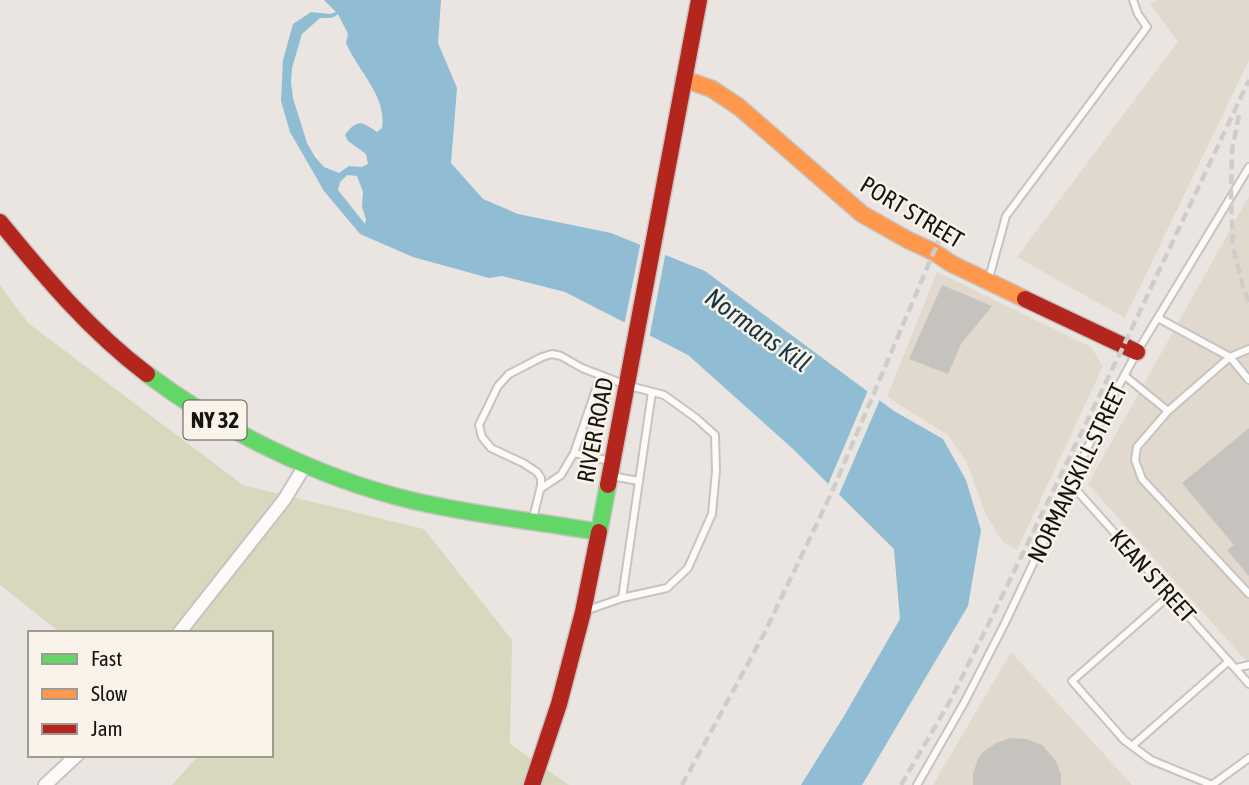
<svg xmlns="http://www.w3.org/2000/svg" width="1249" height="785" viewBox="0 0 1249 785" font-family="'Asap Condensed',sans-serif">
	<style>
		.built { fill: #e1d8ce }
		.green { fill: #d8d8be }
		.water { fill: #90bdd3; fill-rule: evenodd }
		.pier { fill: #eae5e0 }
		.building { fill: #c6c3bf }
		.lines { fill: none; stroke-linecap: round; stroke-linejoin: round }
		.lane-casing { stroke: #c7c3c0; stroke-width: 10 }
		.street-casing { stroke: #c7c3c0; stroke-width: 16 }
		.fast-casing { stroke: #c7c3c0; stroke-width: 19 }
		.slow-casing { stroke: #c7c3c0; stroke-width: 19 }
		.jam-casing { stroke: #c7c3c0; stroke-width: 19 }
		.lane { stroke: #fcfbfa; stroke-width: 6 }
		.street { stroke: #fcfbfa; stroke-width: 12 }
		.fast { stroke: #63d668; stroke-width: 16 }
		.slow { stroke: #ff974d; stroke-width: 16 }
		.jam { stroke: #b3261e; stroke-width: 16 }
		.rail { stroke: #cfcdcc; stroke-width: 4.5; stroke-dasharray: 10 5; stroke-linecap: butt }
		.labels { text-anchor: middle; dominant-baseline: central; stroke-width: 5; stroke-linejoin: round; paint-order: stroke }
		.shield { fill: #faf3ea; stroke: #5a5752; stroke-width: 2 }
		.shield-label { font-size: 23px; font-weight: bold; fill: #161411 }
		.street-label { font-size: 24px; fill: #161411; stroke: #faf3ea }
		.water-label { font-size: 26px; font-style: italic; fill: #173645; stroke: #faf3ea }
	</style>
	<rect width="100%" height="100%" fill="#eae5e0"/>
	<path class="built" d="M1158,0H1249V60L1125,318L1017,257L1178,42L1150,4Z
		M1249,196V664L1088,484Z
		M937,272L1091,347L1103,366L1017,550L1003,542L986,515L967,463L948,435L887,397Z
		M1011,652L1132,785H933Z"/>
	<path class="green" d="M0,285L28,323L243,485L424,529L512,640L510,744L569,785H172L199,755H271V633H61L0,585Z"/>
	<path class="water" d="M324,0H441L438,43L457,88L451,163L483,199L518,214L611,233L705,271L894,411L943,439L966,480L981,530L968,606L862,785H801L844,716L900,619L894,549L793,449L688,355L565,292L502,276L489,278L413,257L360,234L324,191L290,132L281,101L283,60L293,24L311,12L330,14L336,12ZM338,14L348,34L346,43C358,71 387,96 382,128L377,132C362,122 358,118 345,135L348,141L366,154L368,164L362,167L349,166L339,173L324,167L315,157L307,143L293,98L291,82L292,68L302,34L320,18C327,18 333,19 338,14ZM347,175L357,176L363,192L362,207L366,219L365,224L338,190L340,182Z"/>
	<path class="pier" d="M641,241L666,251L649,339L624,326Z
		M869,388L881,397L838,497L827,487Z"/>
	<path class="building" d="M942,285L992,306L961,344L948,374L909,359Z
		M1249,428V576L1227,550L1234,545L1182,483Z
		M1011,738L1027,739L1042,745L1056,761L1061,775V785H973V774L978,759L983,752L996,743Z"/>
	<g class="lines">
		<defs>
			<path id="lane" d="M989,278L1006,216L1147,27L1138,14L1133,0
				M1158,318L1230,357L1168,411
				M1249,349L1230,357L1249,380
				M601,375L574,453L610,461
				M1125,376L1168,411L1137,447L1135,460L1142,479L1249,594
				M611,476L639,481
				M1071,484L1249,684
				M540,489L561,475L574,453
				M533,518L541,486V478L537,472L523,463L491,448L482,437L479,425L498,386L509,374L542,357L552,354L561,356L582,368L626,385L664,395L696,418L715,435L716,471L712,514L688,568L667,588L622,598L585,611
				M1170,595L1072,681L1124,740L1151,760L1212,785
				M622,598L652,392
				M1236,668L1249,665
				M1132,746L1229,661
				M917,785L964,703L1005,623L1104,413L1137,352L1249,167
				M1212,785L1249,758"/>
			<path id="street" d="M179,633L284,500L306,464
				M45,785L77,755"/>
			<path id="fast" d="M147,374C221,430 319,478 410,500C472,515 536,521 599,532L608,485"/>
			<path id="slow" d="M684,79L712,89L739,107L862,214L908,240L934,252L952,264L1025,299"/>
			<path id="jam" d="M0,222C45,277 90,331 147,374
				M1025,299L1137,352
				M608,485L699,0
				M532,785L559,704L583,612L599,532"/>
		</defs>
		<use href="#lane" class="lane-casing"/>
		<use href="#street" class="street-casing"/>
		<use href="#fast" class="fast-casing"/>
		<use href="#slow" class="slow-casing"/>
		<use href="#jam" class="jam-casing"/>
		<use href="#lane" class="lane"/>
		<use href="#street" class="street"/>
		<use href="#fast" class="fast"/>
		<use href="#slow" class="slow"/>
		<use href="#jam" class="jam"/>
		<path class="rail" d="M1239,115L1232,150L1231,197L1233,247L1243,287L1249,303
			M682,785L764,634L832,492L947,221
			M901,785L950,701L990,621L1124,345L1249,80"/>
	</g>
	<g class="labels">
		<rect class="shield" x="183.5" y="400.5" width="63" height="39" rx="5"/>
		<g class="shield-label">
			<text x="215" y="420">NY 32</text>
		</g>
		<g class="street-label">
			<text transform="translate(912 212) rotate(31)">PORT STREET</text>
			<text transform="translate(595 430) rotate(-79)">RIVER ROAD</text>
			<text transform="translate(1077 473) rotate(-64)">NORMANSKILL STREET</text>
			<text transform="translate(1153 576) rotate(48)">KEAN STREET</text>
		</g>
		<g class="water-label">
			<text transform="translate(758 330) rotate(36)">Normans Kill</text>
		</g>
	</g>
	<rect x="28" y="631" width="245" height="126" fill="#faf3ea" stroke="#9f9a93" stroke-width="2"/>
	<rect x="42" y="654" width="35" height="10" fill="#63d668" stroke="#9f9a93" stroke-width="2"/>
	<text x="91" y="666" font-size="21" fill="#161411">Fast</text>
	<rect x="42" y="689" width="35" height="10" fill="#ff974d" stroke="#9f9a93" stroke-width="2"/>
	<text x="91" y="701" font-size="21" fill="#161411">Slow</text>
	<rect x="42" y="724" width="35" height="10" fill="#b3261e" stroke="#9f9a93" stroke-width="2"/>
	<text x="91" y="736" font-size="21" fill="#161411">Jam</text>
</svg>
